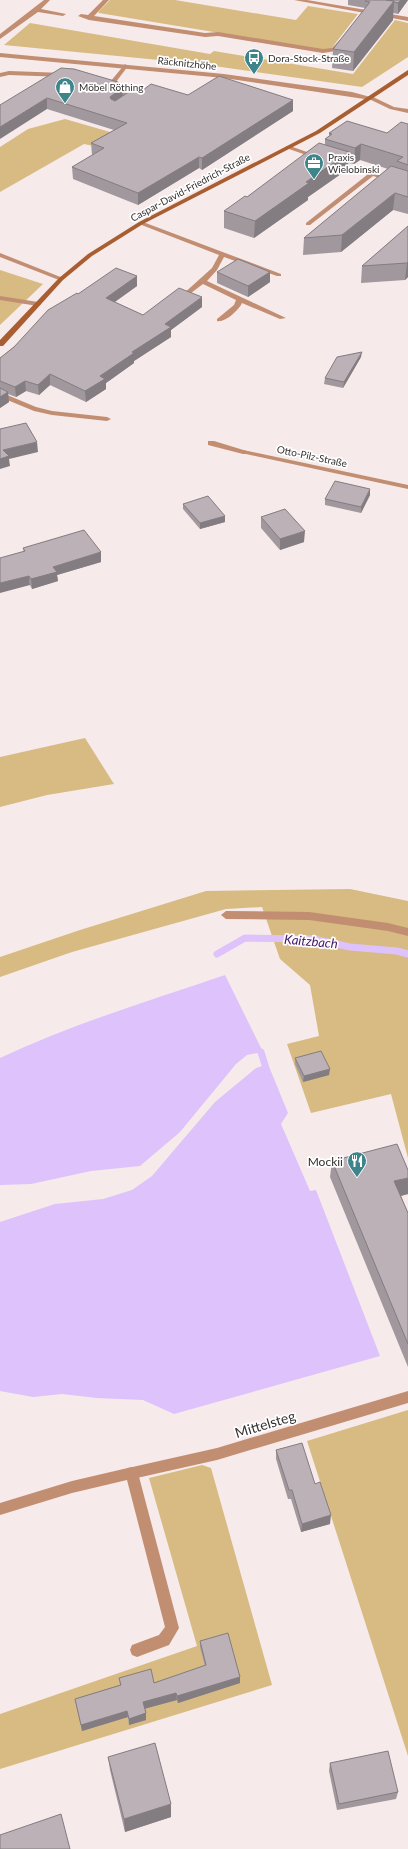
<svg xmlns="http://www.w3.org/2000/svg" width="408" height="1849" viewBox="0 0 408 1849" font-family="Lato,sans-serif">
	<style>
		.green { fill: #d7bb82 }
		.water { fill: #ddc2fc }
		.lines { fill: none; stroke-linecap: round; stroke-linejoin: round }
		.stream { stroke: #ddc2fc; stroke-width: 7 }
		.lane { fill: #c28e72; fill-rule: evenodd }
		.street { fill: #c28e72; fill-rule: evenodd }
		.secondary { fill: #a85e31; fill-rule: evenodd }
		.wall { fill: #a1989d }
		.shaded-wall { fill: #837c80 }
		.building { fill: #bbb1b7; stroke: #837c80 }
		.labels { text-anchor: middle; dominant-baseline: central; stroke-width: 3.5; stroke-linejoin: round; paint-order: stroke }
		.far-poi-label { font-size: 10px; fill: #353030; stroke: #fff; text-anchor: start }
		.far-street-label { font-size: 10px; fill: #353030; stroke: #fff }
		.poi-label { font-size: 12px; fill: #353030; stroke: #fff; text-anchor: end }
		.water-label { font-size: 13px; font-style: italic; fill: #451567; stroke: #fff }
		.near-street-label { font-size: 14px; fill: #353030; stroke: #fff }
	</style>
	<rect width="100%" height="100%" fill="#f7eaea"/>
	<path class="green" d="M110,0H175L296,20L308,6L358,14L331,49L322,50L99,13L98,12Z
		M395,20L408,23V57L362,87L200,64L4,45L30,23L210,54L214,51L353,74Z
		M65,119L124,136L103,148L84,144L0,192V147L28,129Z
		M0,270L43,284L0,325Z
		M85,738L114,784L47,795L0,807V757Z
		M350,889L408,901V1158L391,1094L311,1113L287,1044L319,1036L310,985L280,959L262,907L226,909L72,952L0,977V957L80,930L206,891Z
		M408,1410V1756L307,1441Z
		M202,1465L211,1468L272,1685L0,1769V1714L197,1646L149,1478Z"/>
	<path class="water" d="M225,975L263,1052L247,1055L236,1064L180,1132L140,1166L91,1171L31,1184L0,1185V1058C72,1024 149,1001 225,975Z
		M268,1064L288,1113L281,1124L310,1191L316,1190L380,1356L174,1414L143,1400L97,1398L62,1394L33,1397L0,1391V1222L55,1204L103,1199L132,1190L152,1176L215,1102L256,1068Z"/>
	<g class="lines">
		<path class="stream" d="M217,954L245,938L313,939L350,947L397,951L408,954
			M261,1052L265,1065"/>
		<path class="lane" d="M44,0H50L41,9L66,14L63,16L38,12L0,39V34Z
			M103,0H109L94,16L205,33L218,32L323,49L332,48L340,40L345,41L336,51L323,53L218,36L205,37L89,20L78,16L81,14L88,15Z
			M294,0H307L408,17V21Z
			M125,64L128,66L116,82L132,99L123,105L120,103L125,99L110,82Z
			M9,71L64,73L67,75L64,77L9,75L0,77V73Z
			M371,96L394,107L408,109V113L390,109L369,99V97Z
			M139,222H143L281,274V276H277L224,257L217,270L207,281L286,318L280,319L242,303C239,310 225,323 217,321V319L234,305L236,300L203,284L187,296L182,295L212,268L219,255L139,224Z
			M0,253L63,278L64,279L59,280L0,257Z
			M0,296L38,302L41,304L38,306L0,300Z
			M0,392L36,407L52,411L107,417L111,419L107,421L52,415L34,411L0,397Z
			M208,441H214L250,452L246,454H243L208,445Z
			M226,911L309,912L388,923L408,928V936L388,931L309,920L226,919L221,915Z
			M132,1467L136,1469L138,1473L179,1628L169,1645L137,1657L132,1655L130,1650L132,1645L159,1635L165,1627L127,1480L72,1493L0,1515V1503L72,1481Z"/>
		<path class="street" d="M0,53L224,74L352,92L374,98L371,100L224,78L0,57Z
			M286,146H290L321,157L318,159L286,148Z
			M333,162L408,183V187L373,176L310,225H306V223L367,175L333,164Z
			M243,450L408,485V489L246,454L242,452Z
			M408,1391V1403L217,1460L128,1480L124,1478L122,1474L124,1470L128,1468L217,1448Z"/>
		<path class="secondary" d="M408,70V75L320,133L143,224L92,256L63,280L3,346H0V340L59,278L88,254L139,222L316,131Z"/>
	</g>
	<path class="wall" d="M348,0H408L398,14L393,13V20L353,71L332,68L333,49L365,9V8L348,5Z
		M122,88L123,96L143,90L188,95L293,111L202,170L199,168L138,205L73,179L72,167L93,155H92L91,143L114,130L47,109L0,105Z
		M408,124V214L393,210L341,252L303,255L304,238L388,169L360,160L354,164L348,163V169L308,197V200L254,238L224,228V211L247,197L325,145V139L329,137V133H387Z
		M408,226V277L405,280L361,283L362,266Z
		M217,272H270V282L248,297L217,283Z
		M137,276V286L115,302L143,315L202,307L171,330V337L134,361V363L106,383V389L86,402L50,385L39,395L26,391L16,397L8,394L9,402L0,408V358L78,294Z
		M361,357L343,388L324,384L325,378Z
		M370,495L361,513L325,505V499Z
		M183,504L225,522L200,529L183,509Z
		M261,517L304,542L280,550L261,528Z
		M23,548L101,552V562L57,575L58,581L32,589L30,585Z
		M295,1058L329,1075L303,1082L295,1064Z
		M332,1161L408,1194L401,1196L408,1213V1367L330,1177Z
		M276,1450L315,1484L330,1524L301,1532L291,1499H288L276,1459Z
		M200,1641L240,1683L178,1703L177,1700L145,1708L146,1713V1720L129,1725L128,1717L82,1731L75,1699L120,1685L119,1678L154,1683L205,1666L200,1647Z
		M108,1757L171,1817L125,1832L110,1770Z
		M330,1763L398,1792L396,1799L337,1810L329,1771Z"/>
	<path class="shaded-wall" d="M401,0H408L398,14V3Z
		M394,1L393,20L353,71L354,52Z
		M122,88L123,99L111,108L110,97Z
		M47,98V109L0,139V127Z
		M293,100V111L202,170V158Z
		M361,144L360,160L354,164L355,148Z
		M349,152L348,169L308,197V200L254,238L255,221L306,182Z
		M199,157V168L138,205V193Z
		M395,193L393,210L341,252L342,235Z
		M408,262V277L405,280L407,263Z
		M270,272V282L248,297V286Z
		M137,276V286L106,308V298Z
		M202,297V307L171,330V337L134,361V363L106,383V389L86,402L85,391L100,376L132,352L165,324Z
		M362,352L361,357L343,388L344,382Z
		M50,374V385L39,395L38,385Z
		M25,381L26,391L16,397L15,387Z
		M8,392L9,402L0,408V397Z
		M37,442L38,452L9,459L10,466L0,469V459L3,450Z
		M370,489V495L361,513V507Z
		M225,516V522L200,529V523Z
		M305,531L304,542L280,550V539Z
		M101,552V562L57,575L58,581L32,589L31,579L53,567Z
		M29,576L30,585L0,593V583Z
		M330,1069L329,1075L303,1082L304,1076Z
		M408,1178V1194L392,1198L394,1181Z
		M331,1515L330,1524L301,1532L302,1524Z
		M240,1677V1683L178,1703L177,1696Z
		M176,1693L177,1700L144,1709L143,1702Z
		M127,1711L128,1717L82,1731L81,1725Z
		M146,1713V1720L129,1725V1719Z
		M171,1804V1817L125,1832L124,1819Z"/>
	<path class="building" d="M366,0H386L394,1L354,52L333,49L370,2L365,1Z
		M386,0H401L398,3L394,2V1Z
		M61,68L74,69L118,82L122,88L110,97L111,99L115,101L133,89V87L143,90L151,84L188,95L219,76L293,100L202,158L199,157L138,193L72,167L104,148L91,143L127,123L47,98L0,127V105Z
		M347,121L387,133L401,122L408,124V165L397,161L403,157L361,144L355,148L325,139L332,134L329,133Z
		M319,143L349,152L306,182L309,183L255,221L224,211L245,196L247,197Z
		M391,166L408,171V197L395,193L342,235L304,238Z
		M408,226V262L407,263L362,266Z
		M238,259L270,272L248,286L217,272Z
		M116,268L137,276L106,298L143,315L179,288L202,297L165,324L171,327L132,352L134,353L100,376L105,379L85,391L50,374L38,385L25,381L15,387L0,381V358L14,347L48,310L77,293L78,294Z
		M362,352L344,382L325,378L337,357Z
		M0,388L8,392L0,397Z
		M26,423L37,442L3,450L9,456L0,459V429Z
		M335,481L370,489L361,507L325,499Z
		M208,496L225,516L200,523L183,504Z
		M285,509L305,531L280,539L261,517Z
		M84,530L101,552L53,567L57,572L31,579L29,576L0,583V558L25,551L23,548Z
		M321,1051L330,1069L304,1076L295,1058Z
		M397,1144L408,1170V1178L394,1181L408,1213V1344L332,1161Z
		M302,1443L315,1484L320,1482L331,1515L302,1524L292,1490H289L276,1450Z
		M228,1633L240,1677L177,1696L176,1693L143,1702L146,1713L129,1719L127,1711L81,1725L75,1699L121,1685L119,1678L151,1669L154,1683L206,1665L200,1641Z
		M155,1743L171,1804L124,1819L108,1757Z
		M388,1751L398,1792L339,1804L330,1763Z
		M61,1814L70,1849H0V1835Z"/>
	<defs>
		<symbol id="bus-pin" viewBox="-11 -11 22 30"><path d="M0 17L-7.5 6A9.5 9.5 0 1 1 7.5 6Z" fill="#3d858b" stroke="#fff"/><path d="M-5-6H5V4H4V6H2V4H-2V6H-4V4H-5ZM-3.5-4V0h7V-4ZM-3.5 1.2v1.5H-2V1.2ZM2 1.2v1.5H3.5V1.2Z" fill="#fff"/></symbol>
		<symbol id="shop-pin" viewBox="-11 -11 22 30"><path d="M0 17L-7.5 6A9.5 9.5 0 1 1 7.5 6Z" fill="#3d858b" stroke="#fff"/><path d="M-5-2.5h2.3a2.7 3.5 0 0 1 5.4 0H5L5.5 6h-11ZM-1.5-2.5h3a1.5 2.3 0 0 0-3 0Z" fill="#fff"/></symbol>
		<symbol id="office-pin" viewBox="-11 -11 22 30"><path d="M0 17L-7.5 6A9.5 9.5 0 1 1 7.5 6Z" fill="#3d858b" stroke="#fff"/><path d="M-6-3h4V-5.5h4V-3h4V5H-6ZM-1-4.5V-3h2v-1.5ZM-6 0V1H6V0Z" fill="#fff"/></symbol>
		<symbol id="restaurant-pin" viewBox="-11 -11 22 30"><path d="M0 17L-7.5 6A9.5 9.5 0 1 1 7.5 6Z" fill="#3d858b" stroke="#fff"/><path d="M-5-6h1v4h1v-4h1v4h1v-4h1v5L-1.5 .5V6h-2V.5L-5-1ZM5-6V6H3V1.5H1.5Q1.5-4 5-6Z" fill="#fff"/></symbol>
	</defs>
	<g fill-rule="evenodd">
		<use href="#bus-pin" x="243" y="47" width="22" height="30"/>
		<use href="#shop-pin" x="54" y="76" width="22" height="30"/>
		<use href="#office-pin" x="303" y="152" width="22" height="30"/>
		<use href="#restaurant-pin" x="346" y="1150" width="22" height="30"/>
	</g>
	<g class="labels">
		<g class="far-poi-label">
			<text x="268" y="58">Dora-Stock-Straße</text>
			<text x="79" y="87">Möbel Röthing</text>
			<text x="328" y="157">Praxis<tspan x="328" dy="12">Wielobinski</tspan></text>
		</g>
		<g class="far-street-label">
			<text transform="translate(187 63) rotate(6)">Räcknitzhöhe</text>
			<text transform="translate(190 187) rotate(-28)">Caspar-David-Friedrich-Straße</text>
			<text transform="translate(312 456) rotate(12)">Otto-Pilz-Straße</text>
		</g>
		<g class="poi-label">
			<text x="343" y="1161">Mockii</text>
		</g>
		<g class="water-label">
			<text transform="translate(311 941) rotate(5)">Kaitzbach</text>
		</g>
		<g class="near-street-label">
			<text transform="translate(265 1424) rotate(-17)">Mittelsteg</text>
		</g>
	</g>
</svg>
